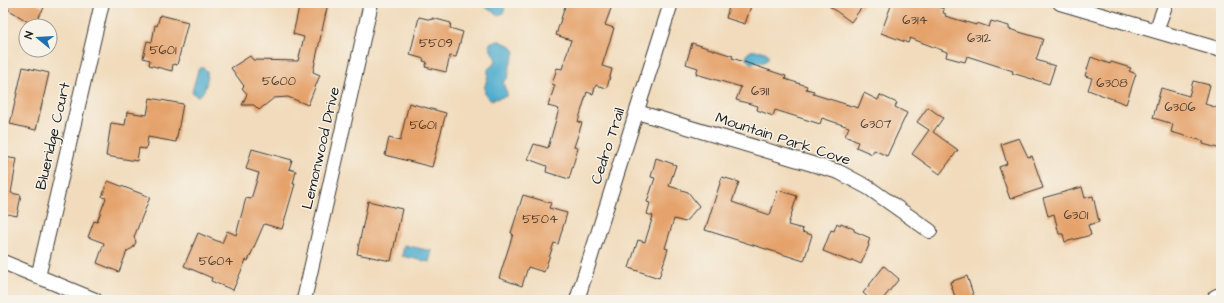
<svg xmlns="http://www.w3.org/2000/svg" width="1224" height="303" viewBox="0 0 1224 303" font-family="'Architects Daughter',sans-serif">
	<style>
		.water { fill: #4eaccd; stroke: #356474 }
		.building { fill: #e5a26b }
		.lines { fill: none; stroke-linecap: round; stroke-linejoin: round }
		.minor-casing { stroke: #3c3934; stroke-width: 16 }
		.primary-casing { stroke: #3c3934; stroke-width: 24 }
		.minor { stroke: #fff; stroke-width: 14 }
		.primary { stroke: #fff; stroke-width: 22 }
		.labels { text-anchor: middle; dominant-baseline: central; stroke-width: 3; stroke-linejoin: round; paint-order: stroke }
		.number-label { font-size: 13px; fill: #4e3e30 }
		.street-label { font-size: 15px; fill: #1c1c1c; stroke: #f7f3e8 }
	</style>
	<rect width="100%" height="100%" fill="#f7f3e8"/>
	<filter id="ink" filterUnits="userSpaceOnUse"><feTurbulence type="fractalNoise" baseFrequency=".025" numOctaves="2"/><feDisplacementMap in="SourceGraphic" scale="8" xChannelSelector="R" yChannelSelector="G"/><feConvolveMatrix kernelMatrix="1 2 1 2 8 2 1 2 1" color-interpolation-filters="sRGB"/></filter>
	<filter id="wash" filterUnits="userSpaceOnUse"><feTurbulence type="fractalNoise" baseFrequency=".012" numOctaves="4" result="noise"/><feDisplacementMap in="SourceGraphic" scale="16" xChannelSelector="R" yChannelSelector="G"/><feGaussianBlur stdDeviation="0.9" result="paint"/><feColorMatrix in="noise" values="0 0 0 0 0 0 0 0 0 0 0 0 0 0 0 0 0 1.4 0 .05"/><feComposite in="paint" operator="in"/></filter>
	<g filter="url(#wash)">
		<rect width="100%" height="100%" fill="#f1dbbc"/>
		<path class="water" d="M482,3H503C506,9 505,15 497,15C492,10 485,9 482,3Z
			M500,41L511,46L515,52C514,57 511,61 510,65C506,75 513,73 503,83L507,93V96L491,100C482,95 484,88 487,79C488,76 488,72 488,69L495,63L496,60L489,46L491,42Z
			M751,51C757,50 763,50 768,54V59L764,62L750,63L746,59L747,54Z
			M200,68H204L207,71C208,79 206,92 199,96L195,95L192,92L198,70Z
			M404,245L432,251L429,262L402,256Z"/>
		<g id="blocks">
			<path class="building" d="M3,3H36L44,8L33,25L3,6Z
				M300,3H328L313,72L320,75L308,105L288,97L274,98L259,110L254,105H242L247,94L242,88L244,86L231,68L250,56L253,60L298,61L304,37L293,34Z
				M566,3H613L605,25L614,28L602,66L612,69L607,88L596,85L593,94L587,92L578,122L582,123L574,147L578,148L569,179L546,172L547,166L528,159L534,144L548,148L559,109L548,106L555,85L552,84L557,68L562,69L571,40L556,35Z
				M730,3H752L745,24L726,18Z
				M825,3H865L851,22Z
				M892,3H927L944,9L943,13L946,14L945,16L976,25L977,23L989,27L991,21L1009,26V29L1043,39L1036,60L1055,66L1049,84L1012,73L1013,71L967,56L965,62L946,57L947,52L910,38L908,43L881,33Z
				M160,15L188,22L177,65L173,64L172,71L149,65L150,60L143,58L147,41L152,42L155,25L157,26Z
				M419,17L432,20V18L451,23L450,28L463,32L456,57L450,56L446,72L425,67L427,62L423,61L424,59L410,55Z
				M692,43L733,56L732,58L786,76L785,79L807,86L806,89L814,91L813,94L858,108L864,93L878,100L880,95L897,103L895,107L907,113L887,156L874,150L872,154L856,147L858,142L845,136L849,127L822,118L820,124L775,110L773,116L757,110L758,106L736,100L741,87L696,74L698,68L686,64Z
				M1091,57L1110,64L1111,62L1131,68L1129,71L1136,74L1126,104L1088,90L1092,78L1085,76Z
				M23,67L49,73L36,130L10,124Z
				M1193,81L1210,85L1205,104L1221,109V149L1203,144V141L1171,132L1173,124L1153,118L1161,88L1189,96Z
				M150,98L183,104L176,142L148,137L146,149L139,148L137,161L106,156L111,123L125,125L127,112L147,115Z
				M409,103L446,113L432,167L385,155L389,138L400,141Z
				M928,107L943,118L933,132L958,150L940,174L912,154L929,130L917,122Z
				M1019,138L1028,157L1032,156L1043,188L1010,199L999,167L1007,164L1001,144Z
				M252,149L292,160L289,169L296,171L293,184H295L282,229L264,224L248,261L246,260L233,290L211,281L212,278L184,266L198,233L222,243L227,231L236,235L246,198L251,199L259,173L246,169Z
				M3,157L17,159L11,193L21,195L17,216L3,213Z
				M656,158L676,165L669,186L688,192L699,206L685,222L674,219L665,248L668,249L659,278L629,268L638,240L645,242L653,216L647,214L650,203L647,202L655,178L651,177Z
				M722,177L739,182L732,202L770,215L778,190L797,196L788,225L803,229L802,232L812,235L804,261L705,230Z
				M108,181L150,197L134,237L136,242L133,248L127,251L119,272L97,263L104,243L88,237L94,221L97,222L106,198L102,197Z
				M1082,187L1085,198L1093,196L1099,222L1088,225L1091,235L1065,242L1063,234H1059L1054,214L1048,216L1043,198Z
				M523,195L551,203L549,208L567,213L558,244L554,243L544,272L528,267L522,286L499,278L513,234L511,233Z
				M368,201L402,209L391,261L357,254Z
				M837,223L840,225L841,223L854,229V231L870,238L868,244L869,245L861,264L852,260L851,262L823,251L831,230L834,231Z
				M884,266L899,279L882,300H871L863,293Z
				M967,276L975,300H956L950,282Z"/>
		</g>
	</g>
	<g filter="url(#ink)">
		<use href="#blocks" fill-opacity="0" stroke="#3c3934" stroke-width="1"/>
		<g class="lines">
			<defs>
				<path id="minor" d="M1060,3L1221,50
					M1156,31L1166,3
					M637,112L839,172L869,188L930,231
					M3,262L95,300
					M38,277L102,3
					M304,300L371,3
					M577,300L671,3"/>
				<path id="primary" d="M1218,300L1221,299"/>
			</defs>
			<use href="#minor" class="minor-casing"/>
			<use href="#primary" class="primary-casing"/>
			<use href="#minor" class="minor"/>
			<use href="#primary" class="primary"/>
		</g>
	</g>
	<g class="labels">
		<g class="number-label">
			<text x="915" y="20">6314</text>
			<text x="979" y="38">6312</text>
			<text x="436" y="43">5509</text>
			<text x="163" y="50">5601</text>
			<text x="279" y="81">5600</text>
			<text x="1112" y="83">6308</text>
			<text x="760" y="91">6311</text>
			<text x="1180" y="107">6306</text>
			<text x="876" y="124">6307</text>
			<text x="423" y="125">5601</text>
			<text x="1076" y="215">6301</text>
			<text x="540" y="219">5504</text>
			<text x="216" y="261">5604</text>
		</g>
		<g class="street-label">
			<text transform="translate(53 136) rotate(-77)">Blueridge Court</text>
			<text transform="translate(783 139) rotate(18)">Mountain Park Cove</text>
			<text transform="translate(608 146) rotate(-72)">Cedro Trail</text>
			<text transform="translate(321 148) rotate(-77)">Lemonwood Drive</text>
		</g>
	</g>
	<rect width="1224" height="303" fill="none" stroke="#f7f3e8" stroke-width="16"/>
	<g transform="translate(38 38) rotate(288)"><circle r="19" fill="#f7f3e8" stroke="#9f9d96"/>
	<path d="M0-3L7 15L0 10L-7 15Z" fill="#1f6fb2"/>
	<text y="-6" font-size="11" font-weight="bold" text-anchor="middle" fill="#1c1c1c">N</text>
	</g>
</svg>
